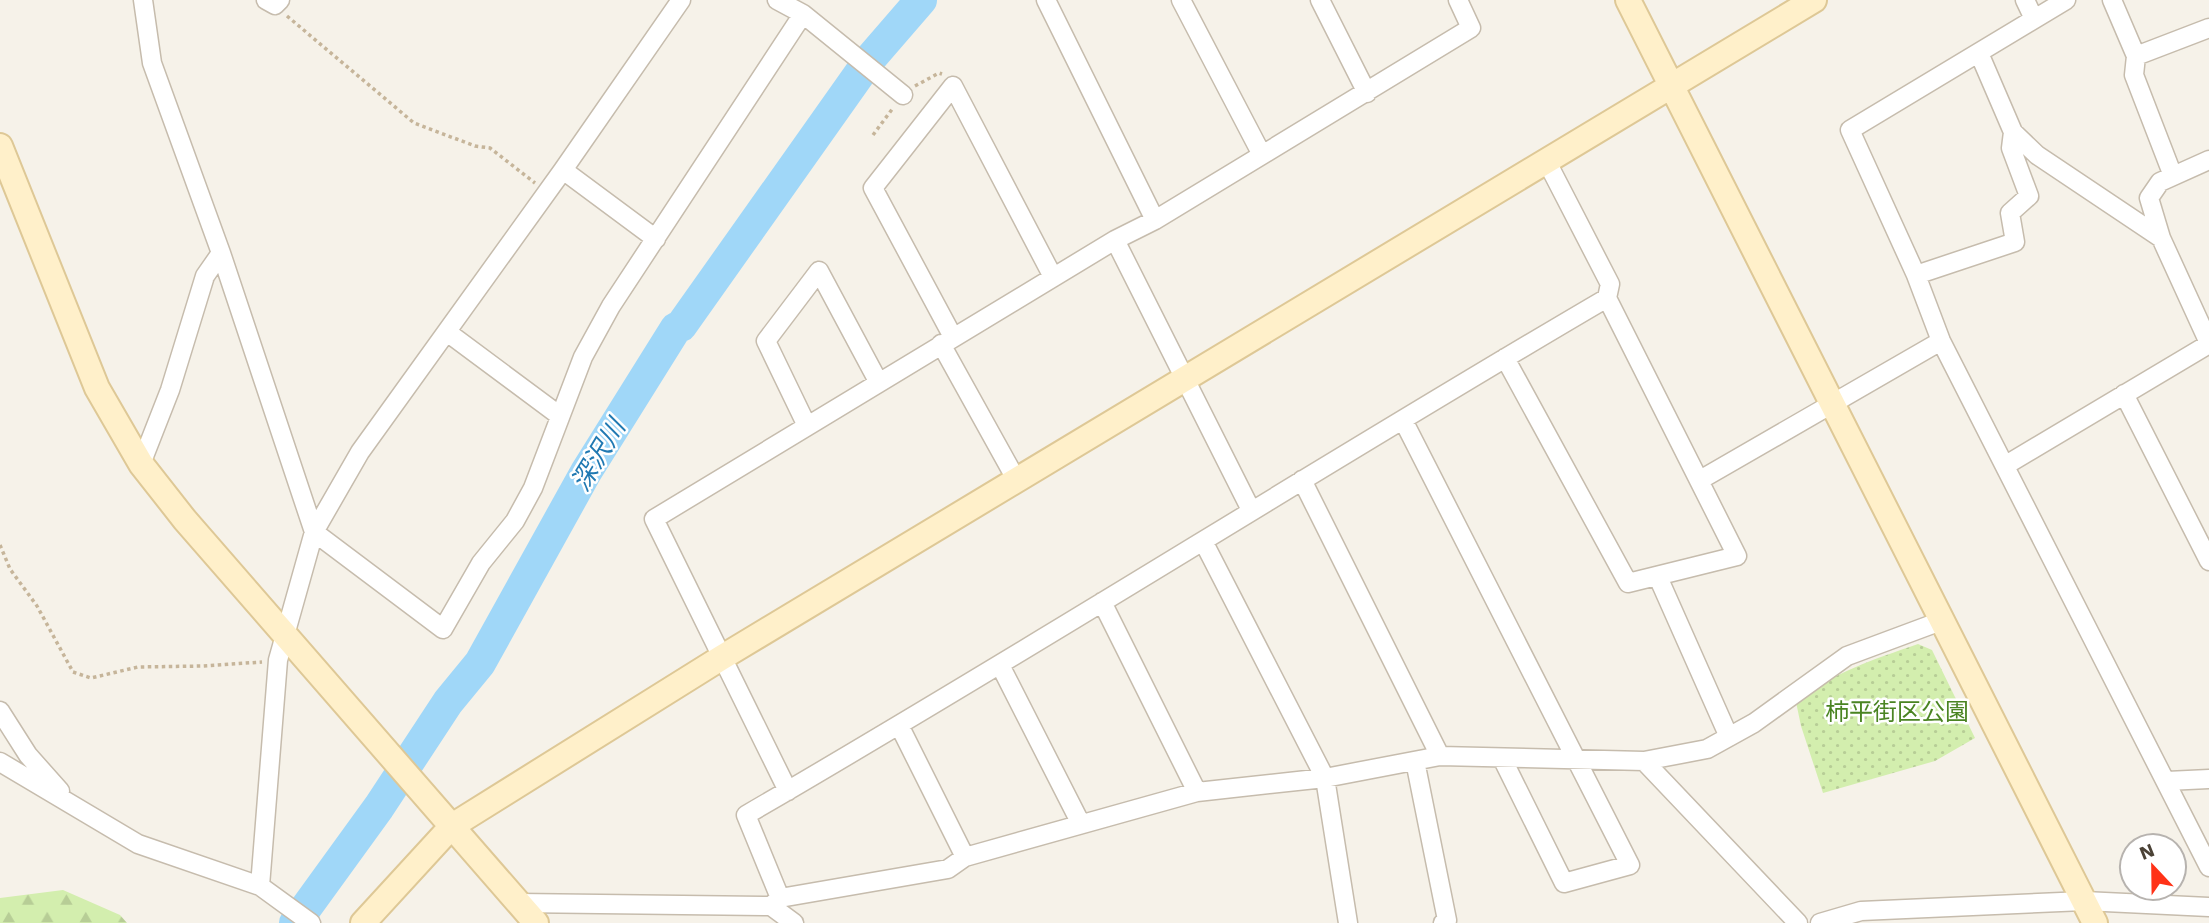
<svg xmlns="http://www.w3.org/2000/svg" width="2209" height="923" viewBox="0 0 2209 923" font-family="'Work Sans','Noto Sans JP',sans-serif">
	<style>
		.forest { fill: url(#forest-firs) }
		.park { fill: url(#park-dots) }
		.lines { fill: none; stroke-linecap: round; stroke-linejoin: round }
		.river { stroke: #a0d7f8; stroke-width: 32 }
		.street-casing { stroke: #c6bcad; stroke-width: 21 }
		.secondary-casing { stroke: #dec896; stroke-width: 28 }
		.path { stroke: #c6b59a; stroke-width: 3.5; stroke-dasharray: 3.5 3.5; stroke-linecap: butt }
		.street { stroke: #fff; stroke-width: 18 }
		.secondary { stroke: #fff0ca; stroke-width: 24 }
		.labels { text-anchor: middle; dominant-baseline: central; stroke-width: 5; stroke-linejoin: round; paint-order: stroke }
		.park-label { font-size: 24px; fill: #4a8422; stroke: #fff }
		.water-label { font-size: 26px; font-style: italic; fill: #2079b2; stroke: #fff }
	</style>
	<defs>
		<pattern id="forest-firs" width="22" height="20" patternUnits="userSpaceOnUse" patternTransform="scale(1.75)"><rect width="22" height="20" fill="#d3eeae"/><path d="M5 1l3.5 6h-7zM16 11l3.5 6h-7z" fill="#b7cd96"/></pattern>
		<pattern id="park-dots" width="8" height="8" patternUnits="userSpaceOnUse" patternTransform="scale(1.75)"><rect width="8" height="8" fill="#d3eeae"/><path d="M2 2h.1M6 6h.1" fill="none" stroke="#b7cd96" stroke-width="1.8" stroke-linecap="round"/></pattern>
	</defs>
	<rect width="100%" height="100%" fill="#f6f2e9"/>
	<path class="forest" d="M63,890L120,915L127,923H0V898Z"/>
	<path class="park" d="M1918,644L1932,650L1975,738L1935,761L1823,793L1801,726L1796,702C1836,671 1872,660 1918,644Z"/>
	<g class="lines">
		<path class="river" d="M295,923L379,807L448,702L480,663L586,472L676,328L681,326L870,59L921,0"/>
		<defs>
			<path id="street" d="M143,0L152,63L221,253L314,532L443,629L481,563L515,521L533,488L583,357L611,306L803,14
				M266,0L275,5L280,0
				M777,0L803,14L903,95
				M1046,0L1155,220
				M1181,0L1262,155
				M1320,0L1367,93
				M2025,0L2034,19
				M2066,0L1850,130L1916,275L1941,341L2209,867
				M2112,0L2136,56L2209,28
				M1979,53L2013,132L2037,155L2161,238
				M2136,56L2134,75L2173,176
				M1546,160L1610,284L1607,298
				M2209,160L2160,182L2149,198L2161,238L2209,343
				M563,170L656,239
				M1115,240L1251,510
				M1916,275L2015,242L2010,213L2029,196L2011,148L2013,132
				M447,332L560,416
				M953,337L873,188L953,86L1053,277
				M941,344L1017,481
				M2124,394L2209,561
				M1403,420L1630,865L1564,883L1502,758
				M807,426L766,341L819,271L879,383
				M141,464L170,390L205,276L221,253
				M2006,465L2209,344
				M1302,480L1440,756
				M1700,480L1941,341
				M1203,541L1325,778L1348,923
				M1658,577L1729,737
				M1102,602L1197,792
				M1000,665L1081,824
				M0,711L28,755L60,791
				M899,725L965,857
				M1415,761L1447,920L1443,923
				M1644,761L1798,923
				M0,762L138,844L260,886L311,923
				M2167,781L2209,779
				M788,791L654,519L1115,240L1155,220L1471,28L1458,0
				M260,886L278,660L314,532L360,452L563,170L681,0
				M780,898L746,815C1036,647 1318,467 1607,298L1737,556L1628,583L1505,358
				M518,903L771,906L794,923
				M772,905L780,898L948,869L965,857L1197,792L1325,778L1440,756L1644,761L1707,749L1754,723L1847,656L1941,621
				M1820,923L1861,911L2084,901L2209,907"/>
			<path id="secondary" d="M1628,0L2095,923
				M0,146L97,388L141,464L185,520L536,923
				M363,923L452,826L721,658L1814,0"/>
		</defs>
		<use href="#street" class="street-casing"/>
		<use href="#secondary" class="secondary-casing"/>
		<path class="path" d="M287,16L414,123L475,146L490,148L535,183
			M915,86L939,73L942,74
			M873,135L893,108
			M0,545L10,569L37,606L73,672L91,678L138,667L203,666L262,662"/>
		<use href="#street" class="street"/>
		<use href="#secondary" class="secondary"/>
	</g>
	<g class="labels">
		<g class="park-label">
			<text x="1897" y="712">柿平街区公園</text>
		</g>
		<g class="water-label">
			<text transform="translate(598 455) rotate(-59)">深沢川</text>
		</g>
	</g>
	<g transform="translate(2153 867) rotate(338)"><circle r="33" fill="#ffffff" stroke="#b7b3af" stroke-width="2"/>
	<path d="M0-5L12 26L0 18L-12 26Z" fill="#ff3217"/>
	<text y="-10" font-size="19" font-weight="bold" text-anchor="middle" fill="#4b4236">N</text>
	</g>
</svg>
